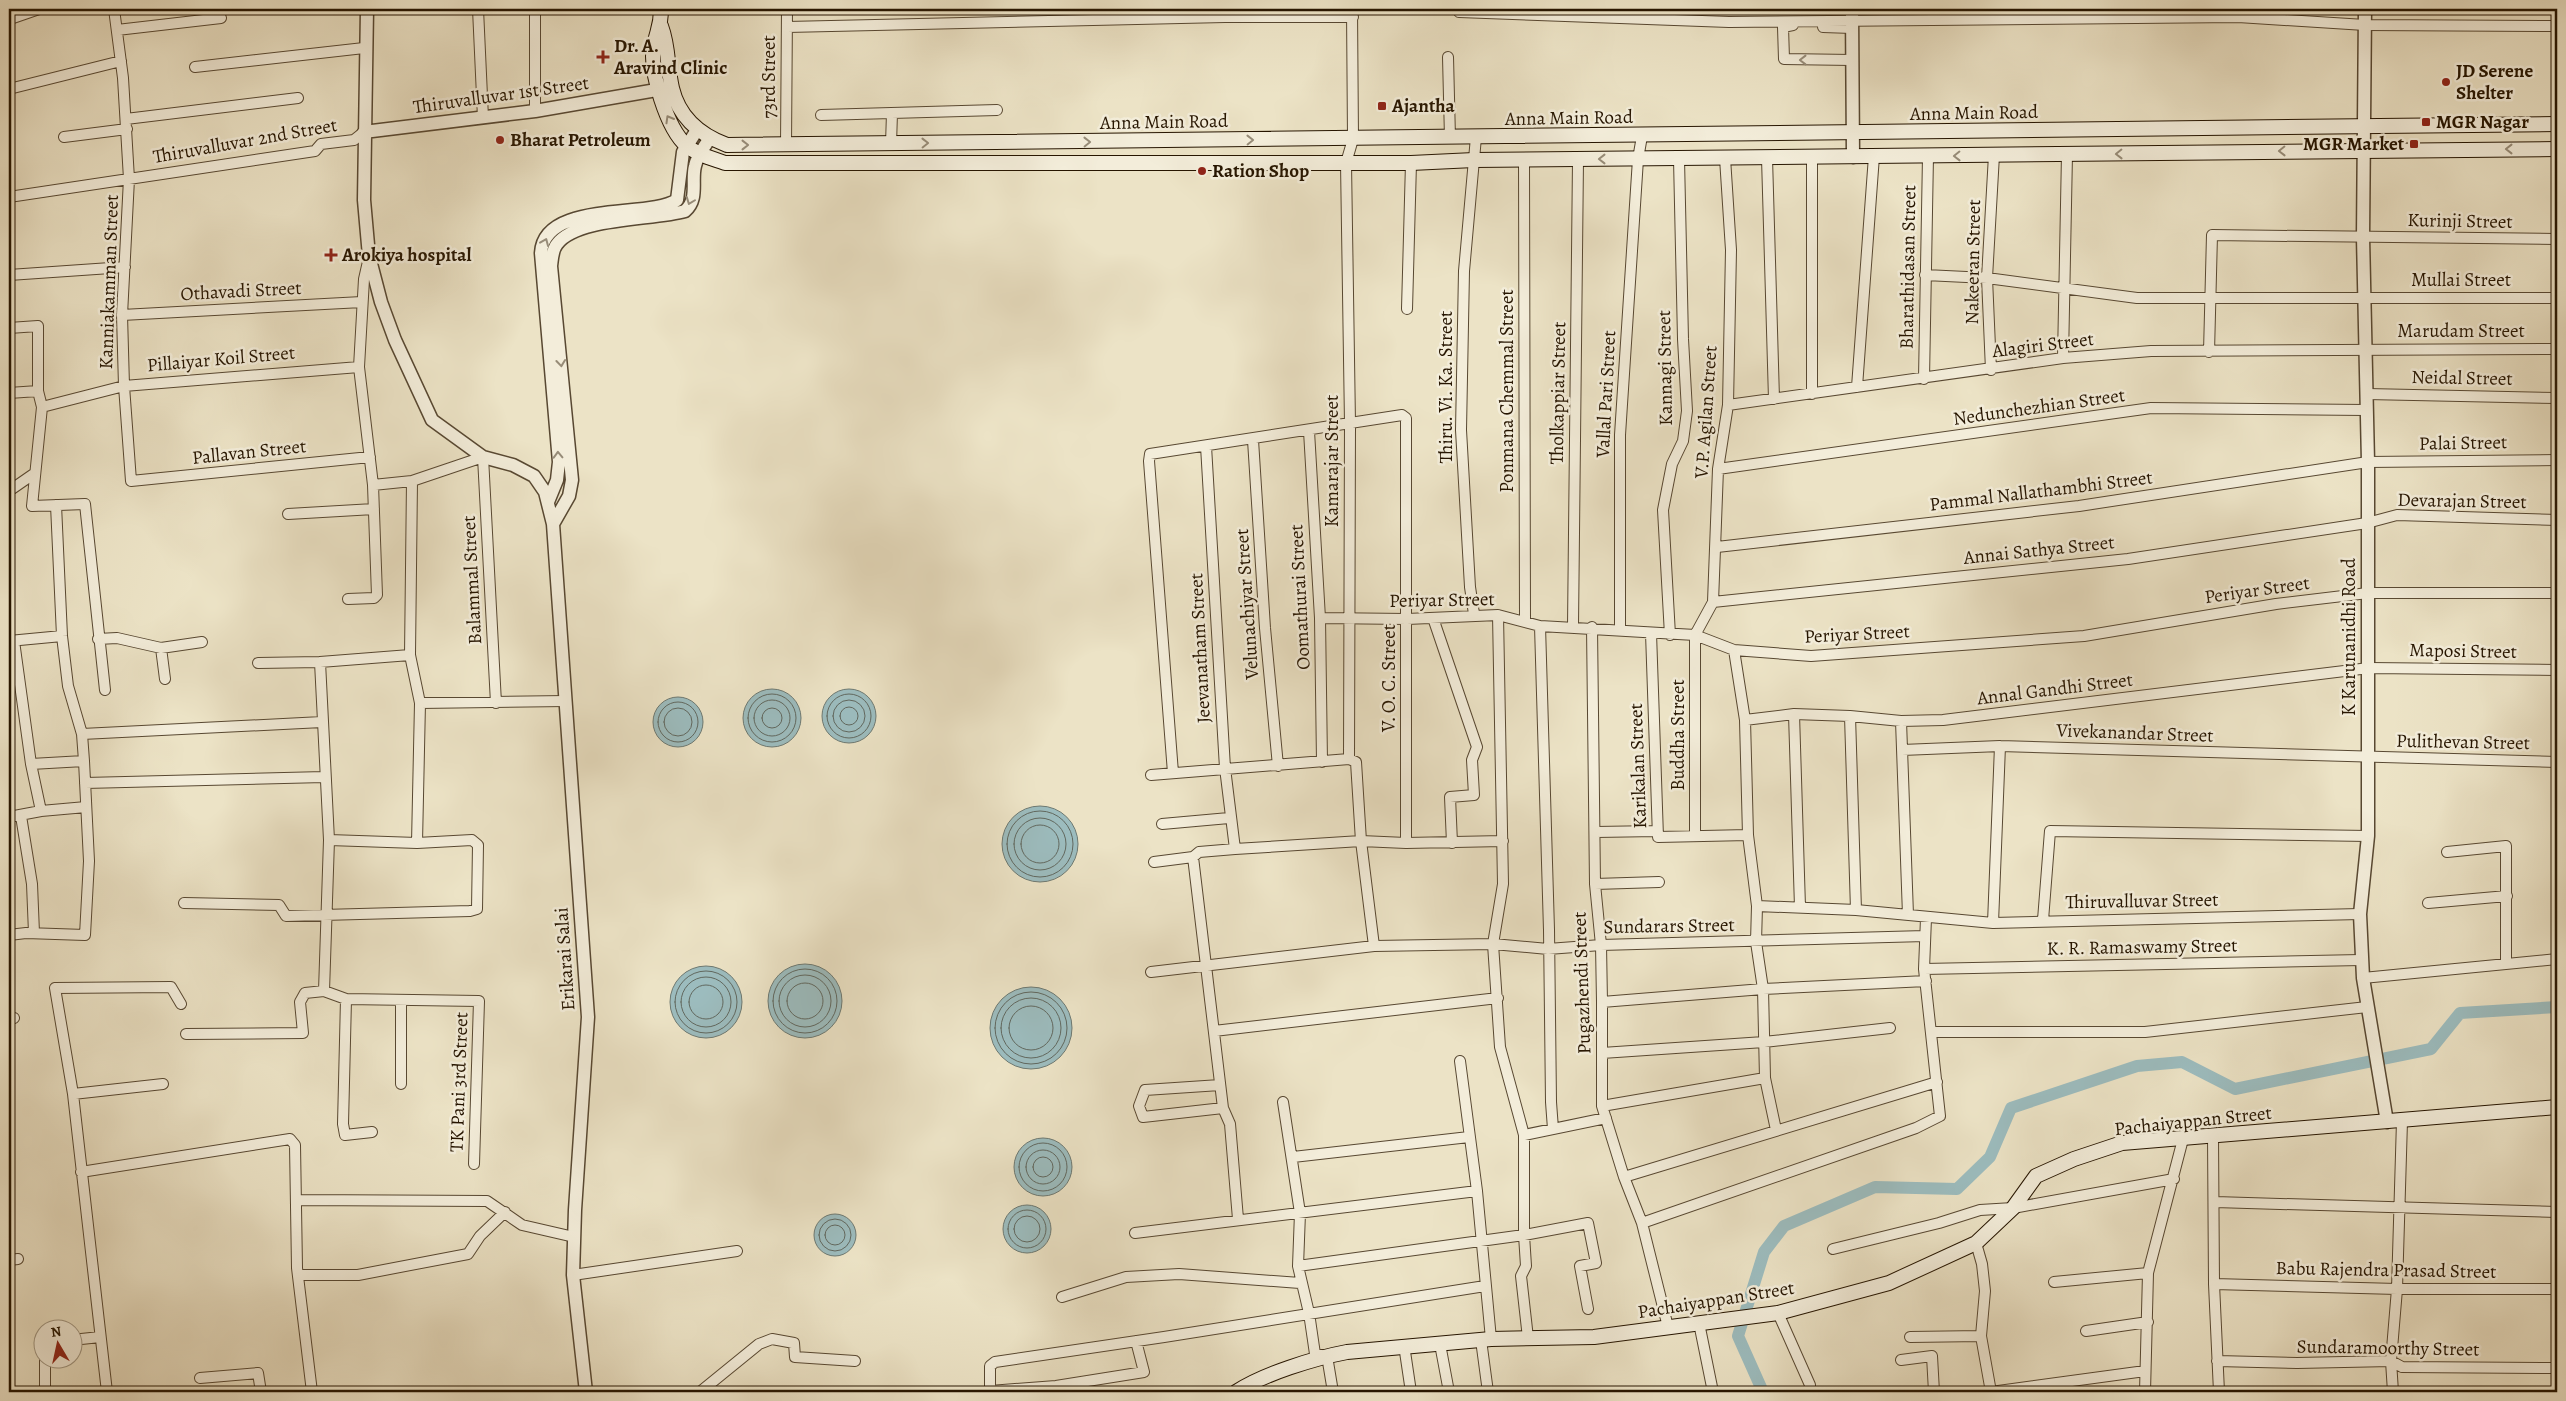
<svg xmlns="http://www.w3.org/2000/svg" width="2566" height="1401" viewBox="0 0 2566 1401" font-family="Alegreya,serif">
	<style>
		.water { fill: #9cbcbe; stroke: #6d7972 }
		.lines { fill: none; stroke-linecap: round; stroke-linejoin: round }
		.shore { stroke: #61685f; stroke-width: 1 }
		.canal { stroke: #9cbcbe; stroke-width: 12 }
		.minor-casing { stroke: #584832; stroke-width: 12 }
		.tertiary-casing { stroke: #584832; stroke-width: 15 }
		.secondary-casing { stroke: #261500; stroke-width: 16 }
		.minor { stroke: #f3edda; stroke-width: 10 }
		.tertiary { stroke: #f3edda; stroke-width: 12 }
		.secondary { stroke: #f3edda; stroke-width: 14 }
		.oneway { stroke: #978c78 }
		.poi-dot { fill: #8f2418; stroke: #f3edda; stroke-width: 2 }
		.labels { text-anchor: middle; dominant-baseline: central; stroke-width: 5; stroke-linejoin: round; paint-order: stroke }
		.poi-label { font-size: 19px; font-weight: bold; fill: #261500; stroke: #f3edda; text-anchor: start }
		.street-label { font-size: 19px; fill: #261500; stroke: #f3edda }
	</style>
	<rect width="100%" height="100%" fill="#ece3c6"/>
	<filter id="stains"><feTurbulence type="fractalNoise" baseFrequency=".004" numOctaves="4"/><feColorMatrix values="0 0 0 0 .2 0 0 0 0 .09 0 0 0 0 .02 0 0 0 .5 -.17"/></filter>
	<radialGradient id="worn" r=".72"><stop offset=".6" stop-color="#630" stop-opacity="0"/><stop offset="1" stop-color="#630" stop-opacity=".3"/></radialGradient>
	<path class="water" d="M822 716a27 27 0 1 1 54 0a27 27 0 1 1-54 0Z
		M743 718a29 29 0 1 1 58 0a29 29 0 1 1-58 0Z
		M653 722a25 25 0 1 1 50 0a25 25 0 1 1-50 0Z
		M1002 844a38 38 0 1 1 76 0a38 38 0 1 1-76 0Z
		M768 1001a37 37 0 1 1 74 0a37 37 0 1 1-74 0Z
		M670 1002a36 36 0 1 1 72 0a36 36 0 1 1-72 0Z
		M990 1028a41 41 0 1 1 82 0a41 41 0 1 1-82 0Z
		M1014 1167a29 29 0 1 1 58 0a29 29 0 1 1-58 0Z
		M1003 1229a24 24 0 1 1 48 0a24 24 0 1 1-48 0Z
		M814 1235a21 21 0 1 1 42 0a21 21 0 1 1-42 0Z"/>
	<g class="lines">
		<path class="shore" d="M827 716a22 22 0 1 1 44 0a22 22 0 1 1-44 0Z
			M748 718a24 24 0 1 1 48 0a24 24 0 1 1-48 0Z
			M833 716a16 16 0 1 1 32 0a16 16 0 1 1-32 0Z
			M754 718a18 18 0 1 1 36 0a18 18 0 1 1-36 0Z
			M658 722a20 20 0 1 1 40 0a20 20 0 1 1-40 0Z
			M840 716a9 9 0 1 1 18 0a9 9 0 1 1-18 0Z
			M762 718a10 10 0 1 1 20 0a10 10 0 1 1-20 0Z
			M664 722a14 14 0 1 1 28 0a14 14 0 1 1-28 0Z
			M1007 844a33 33 0 1 1 66 0a33 33 0 1 1-66 0Z
			M1014 844a26 26 0 1 1 52 0a26 26 0 1 1-52 0Z
			M1021 844a19 19 0 1 1 38 0a19 19 0 1 1-38 0Z
			M773 1001a32 32 0 1 1 64 0a32 32 0 1 1-64 0Z
			M675 1002a31 31 0 1 1 62 0a31 31 0 1 1-62 0Z
			M779 1001a26 26 0 1 1 52 0a26 26 0 1 1-52 0Z
			M681 1002a25 25 0 1 1 50 0a25 25 0 1 1-50 0Z
			M787 1001a18 18 0 1 1 36 0a18 18 0 1 1-36 0Z
			M689 1002a17 17 0 1 1 34 0a17 17 0 1 1-34 0Z
			M995 1028a36 36 0 1 1 72 0a36 36 0 1 1-72 0Z
			M1001 1028a30 30 0 1 1 60 0a30 30 0 1 1-60 0Z
			M1009 1028a22 22 0 1 1 44 0a22 22 0 1 1-44 0Z
			M1019 1167a24 24 0 1 1 48 0a24 24 0 1 1-48 0Z
			M1026 1167a17 17 0 1 1 34 0a17 17 0 1 1-34 0Z
			M1033 1167a10 10 0 1 1 20 0a10 10 0 1 1-20 0Z
			M1008 1229a19 19 0 1 1 38 0a19 19 0 1 1-38 0Z
			M1014 1229a13 13 0 1 1 26 0a13 13 0 1 1-26 0Z
			M819 1235a16 16 0 1 1 32 0a16 16 0 1 1-32 0Z
			M825 1235a10 10 0 1 1 20 0a10 10 0 1 1-20 0Z"/>
		<path class="canal" d="M1763,1392L1738,1336L1764,1252L1784,1226L1875,1187L1957,1189L1990,1157L2011,1108L2137,1066L2182,1062L2235,1089L2431,1049L2460,1013L2557,1007"/>
		<defs>
			<path id="minor" d="M114,9L123,78L129,179L122,315L124,386L131,481L370,457
				M478,9L483,118
				M535,9V111
				M1459,12L1729,22L2238,17L2365,25L2557,26
				M10,19L39,9
				M1793,25L1783,27L1784,59L1852,60
				M787,27L1225,17H1353
				M1823,27L1852,28
				M117,30L221,18
				M1448,57L1450,138
				M195,67L364,48
				M9,89L121,61
				M821,115L997,110
				M126,119L298,98
				M64,137L127,129
				M891,144L892,113
				M786,145L787,9
				M1812,157V394
				M1767,158L1774,399
				M1524,160L1525,622
				M9,197L315,151L321,144L354,140L364,132
				M9,275L125,267
				M1925,275L1987,278L2137,298H2557
				M1407,309L1411,163
				M122,315L362,302
				M9,328L38,326V391L42,407
				M2209,352L2212,235L2557,239
				M2063,358L2067,154
				M359,367L373,485L412,481L483,457L496,703
				M1991,370L1987,278L1994,155
				M1924,379L1928,156
				M1857,387L1874,156
				M9,393L38,391
				M2367,394L2557,398
				M1728,405L2063,358L2151,351L2557,349
				M1309,431L1320,618L1322,762
				M1253,440L1265,628L1278,766
				M1206,446L1225,768L1235,849
				M1718,469L2151,408L2366,410
				M412,481L410,655L420,703L417,843
				M9,491L35,473
				M288,514L374,509
				M1717,547L2079,506L2368,462L2557,460
				M348,599L374,598L377,595L373,485
				M1713,602L2128,559L2367,523L2397,515L2557,520
				M1474,614L1470,587L1461,430L1464,271L1476,137
				M1498,615L1503,884L1493,944L1500,1047L1524,1135V1235L1526,1266L1521,1276L1528,1338
				M1320,618L1407,619L1498,615L1540,626L1695,635L1734,650L1811,656L2084,636L2276,604L2368,593H2557
				M1433,618L1477,747L1472,760L1474,795L1450,797L1452,843
				M1540,626L1549,930L1551,1102L1553,1129
				M1573,626L1578,160
				M1592,627L1595,884L1601,945L1602,1002V1106L1624,1177L1642,1223L1668,1327
				M1620,630V435L1638,159L1642,136
				M1651,633L1658,837L1748,835
				M1670,635L1663,510L1672,464L1683,441L1687,411L1683,339L1679,159
				M98,639L117,638L161,648L202,642
				M9,641L62,636
				M161,648L165,679
				M1734,650L1745,720L1748,835L1757,906L1756,942L1763,989L1765,1078L1776,1130
				M258,663L320,662
				M105,690L85,504L32,506L42,407L124,386L359,367L364,279L369,257
				M420,703L566,701
				M1794,714L1800,907
				M1850,716L1856,910
				M1745,720L1794,714L1850,716L1901,721L1943,720L2369,668L2557,670
				M1901,721L1908,915
				M82,734L322,722
				M1902,750L2000,746L2557,762
				M1349,759L1350,423L1346,163L1353,139L1352,9
				M31,764L84,761
				M1173,773L1149,461L1150,454L1402,415L1406,418V843
				M1151,775L1349,759L1356,762L1361,841L1374,946
				M85,783L324,777
				M41,811L86,807
				M21,816L32,884L34,933
				M9,817L41,811L31,764L14,641
				M1162,824L1229,818
				M1596,832L1657,831
				M1695,835V635L1713,602L1718,469L1728,405L1731,250L1725,158
				M2447,852L2506,846V963
				M1193,857L1223,1108L1230,1124L1238,1219
				M1154,862L1193,857L1199,852L1235,849L1361,841L1406,843L1503,841
				M1595,884L1659,882
				M184,903L279,905L286,916L470,911L477,909L478,845L472,840L417,843L329,840
				M2428,903L2507,896
				M1757,906L1856,910L1993,923L2360,914
				M2043,920L2050,831L2368,836
				M1993,923L2000,746
				M9,935L26,933L85,935L89,861L84,761L82,734L68,686L62,636L56,505
				M1924,969L2361,960
				M1151,972L1374,946L1493,944L1548,949L1601,945L1925,936
				M2363,978L2557,959
				M324,991L329,840L320,662L410,655
				M346,999L343,1124L345,1135L372,1132
				M1602,1002L1763,989L1926,981
				M9,1019L14,1018
				M1214,1031L1498,998
				M1931,1032H2145L2367,1007
				M186,1034L303,1033L300,1002L305,993L324,991L346,999L479,1001L474,1164
				M1602,1053L1764,1042L1890,1028
				M1460,1061L1477,1191L1491,1339
				M401,1084V1000
				M1220,1085L1145,1090L1139,1106L1143,1117L1223,1108
				M73,1094L163,1084
				M1283,1102L1300,1213L1298,1266L1309,1313L1315,1354L1327,1356L1333,1392
				M1602,1106L1765,1078
				M1524,1135L1606,1118
				M2213,1136L2214,1284L2219,1392
				M1293,1157L1469,1137
				M81,1172L290,1139L295,1145L297,1268L312,1392
				M1624,1177L1937,1082
				M296,1200L487,1201L522,1225L574,1237
				M2215,1202L2557,1212
				M1642,1223L1916,1128L1940,1116L1924,969L1926,918
				M1135,1233L1477,1191
				M1976,1243L1982,1264L1985,1291L1981,1336L1991,1392
				M1833,1249L1939,1223L1980,1210L2013,1208L2174,1179
				M9,1260L18,1259
				M1298,1266L1524,1235L1588,1223L1596,1263L1580,1266L1588,1309
				M298,1275H358L468,1254L480,1236L505,1212
				M573,1275L737,1251
				M2054,1282L2148,1273
				M2214,1284L2397,1289H2557
				M1062,1297L1126,1277L1179,1274L1300,1283
				M1778,1313L1810,1385V1392
				M1699,1323L1713,1392
				M2086,1331L2148,1322
				M1910,1337L1981,1336
				M72,1340L100,1337
				M1481,1340L1488,1392
				M1136,1341L1144,1372L1056,1386L990,1391V1366L995,1362L1164,1337L1485,1286
				M1440,1344L1449,1392
				M1404,1345L1411,1392
				M45,1358V1392
				M1901,1360L1932,1356L1934,1392
				M2217,1361L2297,1363L2391,1361L2402,1367L2557,1368
				M200,1378L258,1373L261,1392
				M107,1392L73,1094L55,988L171,987L181,1004
				M700,1392L759,1344L772,1339L794,1343L795,1357L855,1361
				M1991,1392L2145,1371
				M2145,1392L2148,1273L2183,1139
				M2393,1392L2391,1361L2397,1289L2402,1121"/>
			<path id="tertiary" d="M367,9L364,200L369,256L381,302L395,340L432,420L483,457L513,465L534,476L545,492L553,524L588,1017L575,1210L573,1275L586,1392
				M1852,9L1853,157
				M2365,9L2363,237L2368,462V836L2360,914L2363,978L2387,1122
				M364,132L535,111L668,88
				M548,502L557,480L559,462L541,253C544,200 649,219 677,200L683,152L697,130
				M553,524L569,496L572,480L551,266C552,259 552,250 557,244C577,217 654,220 685,211C699,199 691,181 695,166C697,156 704,147 710,138"/>
			<path id="secondary" d="M661,9C661,27 657,30 654,46C649,71 667,129 687,146C698,155 711,158 725,163H1411L1474,160L2557,149
				M661,26C669,47 667,67 672,88C679,118 700,135 727,145L2557,124
				M1236,1392C1263,1374 1315,1358 1347,1352L1491,1339L1594,1337L1778,1313L1889,1283L1976,1243L2013,1208L2036,1176L2074,1159L2122,1143L2557,1107"/>
		</defs>
		<use href="#minor" class="minor-casing"/>
		<use href="#tertiary" class="tertiary-casing"/>
		<use href="#secondary" class="secondary-casing"/>
		<use href="#minor" class="minor"/>
		<use href="#tertiary" class="tertiary"/>
		<use href="#secondary" class="secondary"/>
	</g>
	<defs><path id="oneway-chevron" d="M-2-3.5L2.5 0L-2 3.5" fill="none" stroke-width="1.6" stroke-linecap="round" stroke-linejoin="round" transform="scale(1.25)"/></defs>
	<g class="oneway">
		<use href="#oneway-chevron" transform="translate(1803 60) rotate(-180)"/>
		<use href="#oneway-chevron" transform="translate(669 119) rotate(-120)"/>
		<use href="#oneway-chevron" transform="translate(1250 140) rotate(-1)"/>
		<use href="#oneway-chevron" transform="translate(1087 142) rotate(-1)"/>
		<use href="#oneway-chevron" transform="translate(925 143) rotate(-1)"/>
		<use href="#oneway-chevron" transform="translate(745 145)"/>
		<use href="#oneway-chevron" transform="translate(2509 149) rotate(180)"/>
		<use href="#oneway-chevron" transform="translate(2282 151) rotate(179)"/>
		<use href="#oneway-chevron" transform="translate(2119 154) rotate(179)"/>
		<use href="#oneway-chevron" transform="translate(1957 156) rotate(179)"/>
		<use href="#oneway-chevron" transform="translate(1602 159) rotate(180)"/>
		<use href="#oneway-chevron" transform="translate(690 201) rotate(111)"/>
		<use href="#oneway-chevron" transform="translate(545 242) rotate(-67)"/>
		<use href="#oneway-chevron" transform="translate(561 363) rotate(84)"/>
		<use href="#oneway-chevron" transform="translate(558 455) rotate(-92)"/>
	</g>
	<g class="poi-dot">
		<path d="M600.5 49.5h5v5h5v5h-5v5h-5v-5h-5v-5h5z"/>
		<circle cx="2446" cy="82" r="5"/>
		<rect x="1377" y="101" width="10" height="10" rx="2.5"/>
		<rect x="2421" y="117" width="10" height="10" rx="2.5"/>
		<circle cx="500" cy="140" r="5"/>
		<rect x="2409" y="139" width="10" height="10" rx="2.5"/>
		<circle cx="1202" cy="171" r="5"/>
		<path d="M328.5 247.5h5v5h5v5h-5v5h-5v-5h-5v-5h5z"/>
	</g>
	<g class="labels">
		<g class="poi-label">
			<text x="614" y="46">Dr. A.<tspan x="614" dy="22">Aravind Clinic</tspan></text>
			<text x="2456" y="71">JD Serene<tspan x="2456" dy="22">Shelter</tspan></text>
			<text x="1392" y="106">Ajantha</text>
			<text x="2436" y="122">MGR Nagar</text>
			<text x="510" y="140">Bharat Petroleum</text>
			<text x="2404" y="144" text-anchor="end">MGR Market</text>
			<text x="1212" y="171">Ration Shop</text>
			<text x="342" y="255">Arokiya hospital</text>
		</g>
		<g class="street-label">
			<text transform="translate(769 77) rotate(-90)">73rd Street</text>
			<text transform="translate(501 95) rotate(-8)">Thiruvalluvar 1st Street</text>
			<text transform="translate(1974 113) rotate(-1)">Anna Main Road</text>
			<text transform="translate(1569 118) rotate(-1)">Anna Main Road</text>
			<text transform="translate(1164 122) rotate(-1)">Anna Main Road</text>
			<text transform="translate(245 141) rotate(-10)">Thiruvalluvar 2nd Street</text>
			<text transform="translate(2460 221) rotate(1)">Kurinji Street</text>
			<text transform="translate(1973 262) rotate(-89)">Nakeeran Street</text>
			<text transform="translate(1908 267) rotate(-89)">Bharathidasan Street</text>
			<text x="2461" y="280">Mullai Street</text>
			<text transform="translate(109 282) rotate(-88)">Kanniakamman Street</text>
			<text transform="translate(241 291) rotate(-3)">Othavadi Street</text>
			<text x="2461" y="331">Marudam Street</text>
			<text transform="translate(2043 345) rotate(-7)">Alagiri Street</text>
			<text transform="translate(221 359) rotate(-5)">Pillaiyar Koil Street</text>
			<text transform="translate(1665 368) rotate(-91)">Kannagi Street</text>
			<text transform="translate(2462 378) rotate(1)">Neidal Street</text>
			<text transform="translate(1446 387) rotate(-90)">Thiru. Vi. Ka. Street</text>
			<text transform="translate(1507 391) rotate(-90)">Ponmana Chemmal Street</text>
			<text transform="translate(1558 393) rotate(-89)">Tholkappiar Street</text>
			<text transform="translate(1606 394) rotate(-87)">Vallal Pari Street</text>
			<text transform="translate(2039 407) rotate(-8)">Nedunchezhian Street</text>
			<text transform="translate(1706 412) rotate(-86)">V.P. Agilan Street</text>
			<text transform="translate(2463 443) rotate(-1)">Palai Street</text>
			<text transform="translate(249 452) rotate(-6)">Pallavan Street</text>
			<text transform="translate(1332 461) rotate(-90)">Kamarajar Street</text>
			<text transform="translate(2041 491) rotate(-7)">Pammal Nallathambhi Street</text>
			<text transform="translate(2462 501) rotate(1)">Devarajan Street</text>
			<text transform="translate(2039 550) rotate(-6)">Annai Sathya Street</text>
			<text transform="translate(472 580) rotate(-93)">Balammal Street</text>
			<text transform="translate(2257 590) rotate(-8)">Periyar Street</text>
			<text transform="translate(1300 597) rotate(-93)">Oomathurai Street</text>
			<text transform="translate(1442 600) rotate(-1)">Periyar Street</text>
			<text transform="translate(1247 604) rotate(-94)">Velunachiyar Street</text>
			<text transform="translate(1857 634) rotate(-3)">Periyar Street</text>
			<text transform="translate(2349 637) rotate(-90)">K Karunanidhi Road</text>
			<text transform="translate(1200 648) rotate(-93)">Jeevanatham Street</text>
			<text transform="translate(2463 651) rotate(1)">Maposi Street</text>
			<text transform="translate(1389 678) rotate(-90)">V. O. C. Street</text>
			<text transform="translate(2055 689) rotate(-7)">Annal Gandhi Street</text>
			<text transform="translate(2135 733) rotate(2)">Vivekanandar Street</text>
			<text transform="translate(1678 735) rotate(-90)">Buddha Street</text>
			<text transform="translate(2463 742) rotate(1)">Pulithevan Street</text>
			<text transform="translate(1638 766) rotate(-92)">Karikalan Street</text>
			<text transform="translate(2142 901) rotate(-1)">Thiruvalluvar Street</text>
			<text transform="translate(1669 926) rotate(-1)">Sundarars Street</text>
			<text transform="translate(2142 947) rotate(-1)">K. R. Ramaswamy Street</text>
			<text transform="translate(565 959) rotate(-94)">Erikarai Salai</text>
			<text transform="translate(1582 983) rotate(-92)">Pugazhendi Street</text>
			<text transform="translate(459 1082) rotate(-88)">TK Pani 3rd Street</text>
			<text transform="translate(2193 1121) rotate(-6)">Pachaiyappan Street</text>
			<text transform="translate(2386 1270) rotate(1)">Babu Rajendra Prasad Street</text>
			<text transform="translate(1716 1300) rotate(-9)">Pachaiyappan Street</text>
			<text transform="translate(2388 1348) rotate(1)">Sundaramoorthy Street</text>
		</g>
	</g>
	<rect width="2566" height="1401" fill="none" stroke="#ece3c6" stroke-width="30"/>
	<rect x="10" y="10" width="2546" height="1381" fill="none" stroke="#261500" stroke-width="2.5"/>
	<rect x="15" y="15" width="2536" height="1371" fill="none" stroke="#261500"/>
	<g transform="translate(58 1344) rotate(351)"><circle r="24" fill="#f3edda" stroke="#a19783"/>
	<path d="M0-4L9 19L0 12L-9 19Z" fill="#8f2418"/>
	<text y="-8" font-size="14" font-weight="bold" text-anchor="middle" fill="#261500">N</text>
	</g>
	<rect width="100%" height="100%" filter="url(#stains)"/>
	<rect width="100%" height="100%" fill="url(#worn)"/>
</svg>
